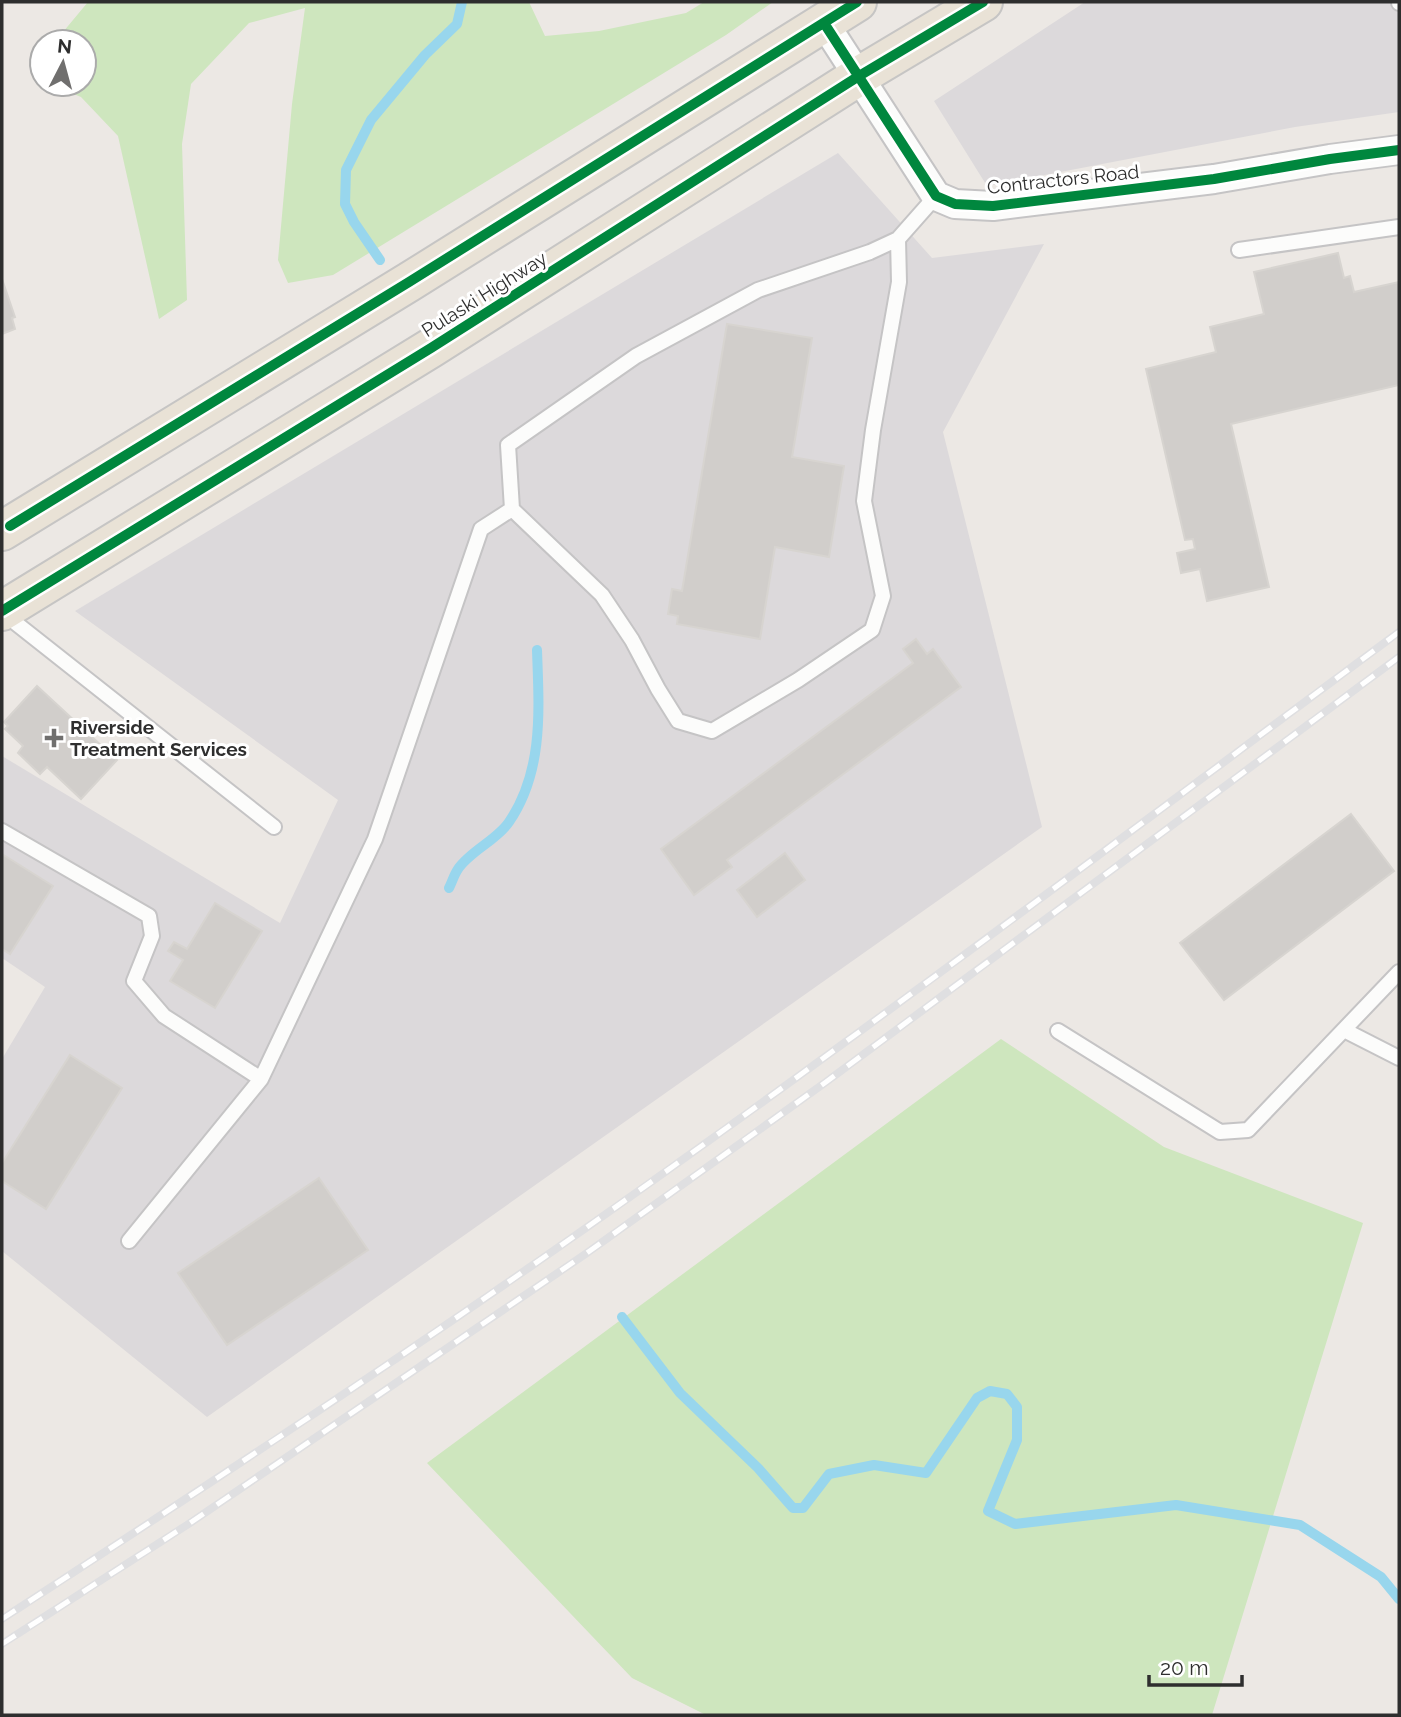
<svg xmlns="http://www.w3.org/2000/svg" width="1401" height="1717" viewBox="0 0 1401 1717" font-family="Raleway,sans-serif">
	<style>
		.industrial { fill: #dcd9db }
		.green { fill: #cee6be }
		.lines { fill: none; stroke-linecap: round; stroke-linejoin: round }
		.stream { stroke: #98d6ed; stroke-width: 10 }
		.building { fill: #d1cecb; stroke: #d7d4d0; stroke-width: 2 }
		.service-casing { stroke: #c5c4c5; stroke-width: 18 }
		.minor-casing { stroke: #c5c4c5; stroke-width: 32 }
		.trunk-casing { stroke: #c6c5c4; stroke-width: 42 }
		.service { stroke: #fcfcfb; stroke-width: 14 }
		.minor { stroke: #fcfcfb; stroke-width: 28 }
		.trunk { stroke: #e9e2d6; stroke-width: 38 }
		.rail-casing { stroke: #dfdfe1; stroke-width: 8 }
		.rail { stroke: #fff; stroke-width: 5; stroke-dasharray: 16; stroke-linecap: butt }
		.cycleway-casing { stroke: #fff; stroke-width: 15 }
		.cycleway { stroke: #00873e; stroke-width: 10 }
		.poi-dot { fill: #706f6e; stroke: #fff; stroke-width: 2.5 }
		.labels { text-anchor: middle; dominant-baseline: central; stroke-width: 6; stroke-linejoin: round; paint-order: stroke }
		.street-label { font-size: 19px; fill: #2e2e2e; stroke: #fff }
		.poi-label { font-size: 19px; font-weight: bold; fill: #2e2e2e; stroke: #fff; text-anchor: start }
	</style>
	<rect width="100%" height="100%" fill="#ece8e4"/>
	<path class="industrial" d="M1085,2H1399V112L1295,127L987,186L934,101Z
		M838,153L932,258L1044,244L943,432L1042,827L207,1417L2,1251V1059L45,987L2,958V756L280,923L338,800L75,611Z"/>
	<path class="green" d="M88,2H529L545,36L599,31L686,13L704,2H773L726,35L333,275L288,283L278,260L292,104L305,8L249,23L191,84L182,144L187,300L159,319L118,136L81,97L50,84H84V42H56L58,38Z
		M1001,1039L1164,1147L1363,1223L1212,1715H706L632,1678L427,1463Z"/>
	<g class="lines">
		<path class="stream" d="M380,260L354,222L345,204L346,170L371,120L425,55L457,24L462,2
			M449,888C452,882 454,875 458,869C470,851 497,840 509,822C544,771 539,709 537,650
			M622,1317L680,1393L758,1468L793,1508H803L829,1474L874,1465L926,1473L977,1398L990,1391L1007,1394L1017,1407V1440L988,1511L1015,1524L1176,1505L1300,1525L1381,1577L1399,1599"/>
	</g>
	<path class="building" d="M1338,253L1344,278L1350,276L1354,292L1399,282V385L1231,424L1269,587L1207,601L1200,569L1181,573L1177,553L1195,549L1193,539L1185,540L1146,369L1216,352L1210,327L1264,314L1254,272Z
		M2,279L15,317L12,318L15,329L2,334Z
		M727,324L812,338L792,457L844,466L829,557L775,547L760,639L677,624L678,616L668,614L672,589L682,591Z
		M916,639L927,654L933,649L961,687L727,860L732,867L694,895L661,849L913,663L903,649Z
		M37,686L117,760L81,799L47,767L40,774L18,753L23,746L5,729L8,726L4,722Z
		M1351,814L1394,871L1224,1000L1180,943Z
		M785,853L805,880L757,917L737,890Z
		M2,854L53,886L10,954L2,949Z
		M215,903L262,931L215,1008L170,981L183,960L168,951L174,942L187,949Z
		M70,1055L122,1088L46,1209L2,1181V1163Z
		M319,1178L368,1250L227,1345L178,1273Z"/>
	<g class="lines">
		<defs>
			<path id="service" d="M1399,2V3
				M898,239L899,282L873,430L864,501L883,596L872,630L798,680L712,731L678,721L658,689L632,640L602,595L512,509L508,445L636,356L758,290L870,252L898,239L936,196
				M1239,250L1399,227
				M3,613L274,827
				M2,831L149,916L152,936L134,981L164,1016L261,1079L375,839L481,529L512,509
				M1344,1030L1399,1058
				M1058,1031L1220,1132L1248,1130L1399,972
				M129,1241L261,1079"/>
			<path id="minor" d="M824,23L936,196L955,204L993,206L1214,179L1330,159L1399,150"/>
			<path id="trunk" d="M2,531L409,282L857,2
				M2,611L431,348L859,76L983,2"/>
		</defs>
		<use href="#service" class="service-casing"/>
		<use href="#minor" class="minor-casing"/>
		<use href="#trunk" class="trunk-casing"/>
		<use href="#service" class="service"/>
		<use href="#minor" class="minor"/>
		<use href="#trunk" class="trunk"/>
		<defs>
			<path id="rail" d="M2,1619C194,1494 386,1368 573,1237C853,1041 1125,835 1399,632
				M2,1644L187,1525L584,1255L826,1082L1399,657"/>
		</defs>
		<use href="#rail" class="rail-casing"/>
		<use href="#rail" class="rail"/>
		<defs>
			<path id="cycleway" d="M824,23L936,196L955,204L993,206L1214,179L1330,159L1399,150
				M10,526L409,282L857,2
				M2,611L431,348L859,76L983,2"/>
		</defs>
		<use href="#cycleway" class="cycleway-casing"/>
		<use href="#cycleway" class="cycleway"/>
	</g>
	<path class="poi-dot" d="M50.5 727.5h7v7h7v7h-7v7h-7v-7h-7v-7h7z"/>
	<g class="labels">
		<g class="street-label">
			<text transform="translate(1063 179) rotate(-6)">Contractors Road</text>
			<text transform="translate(484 294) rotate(-32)">Pulaski Highway</text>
		</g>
		<g class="poi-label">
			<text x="70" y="727">Riverside<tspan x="70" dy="22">Treatment Services</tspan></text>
		</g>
	</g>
	<rect width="1401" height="1717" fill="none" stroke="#2e2e2e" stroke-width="7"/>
	<g transform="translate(63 63) rotate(6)"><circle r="33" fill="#ffffff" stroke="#ababab" stroke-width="2"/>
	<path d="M0-5L12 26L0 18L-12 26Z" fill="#706f6e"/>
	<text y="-10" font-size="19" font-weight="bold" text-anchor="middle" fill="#2e2e2e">N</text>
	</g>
	<path d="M1149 1675v10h93v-10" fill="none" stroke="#2e2e2e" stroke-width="3.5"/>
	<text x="1160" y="1675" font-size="21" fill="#2e2e2e" stroke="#ffffff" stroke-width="5" paint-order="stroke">20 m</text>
</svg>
